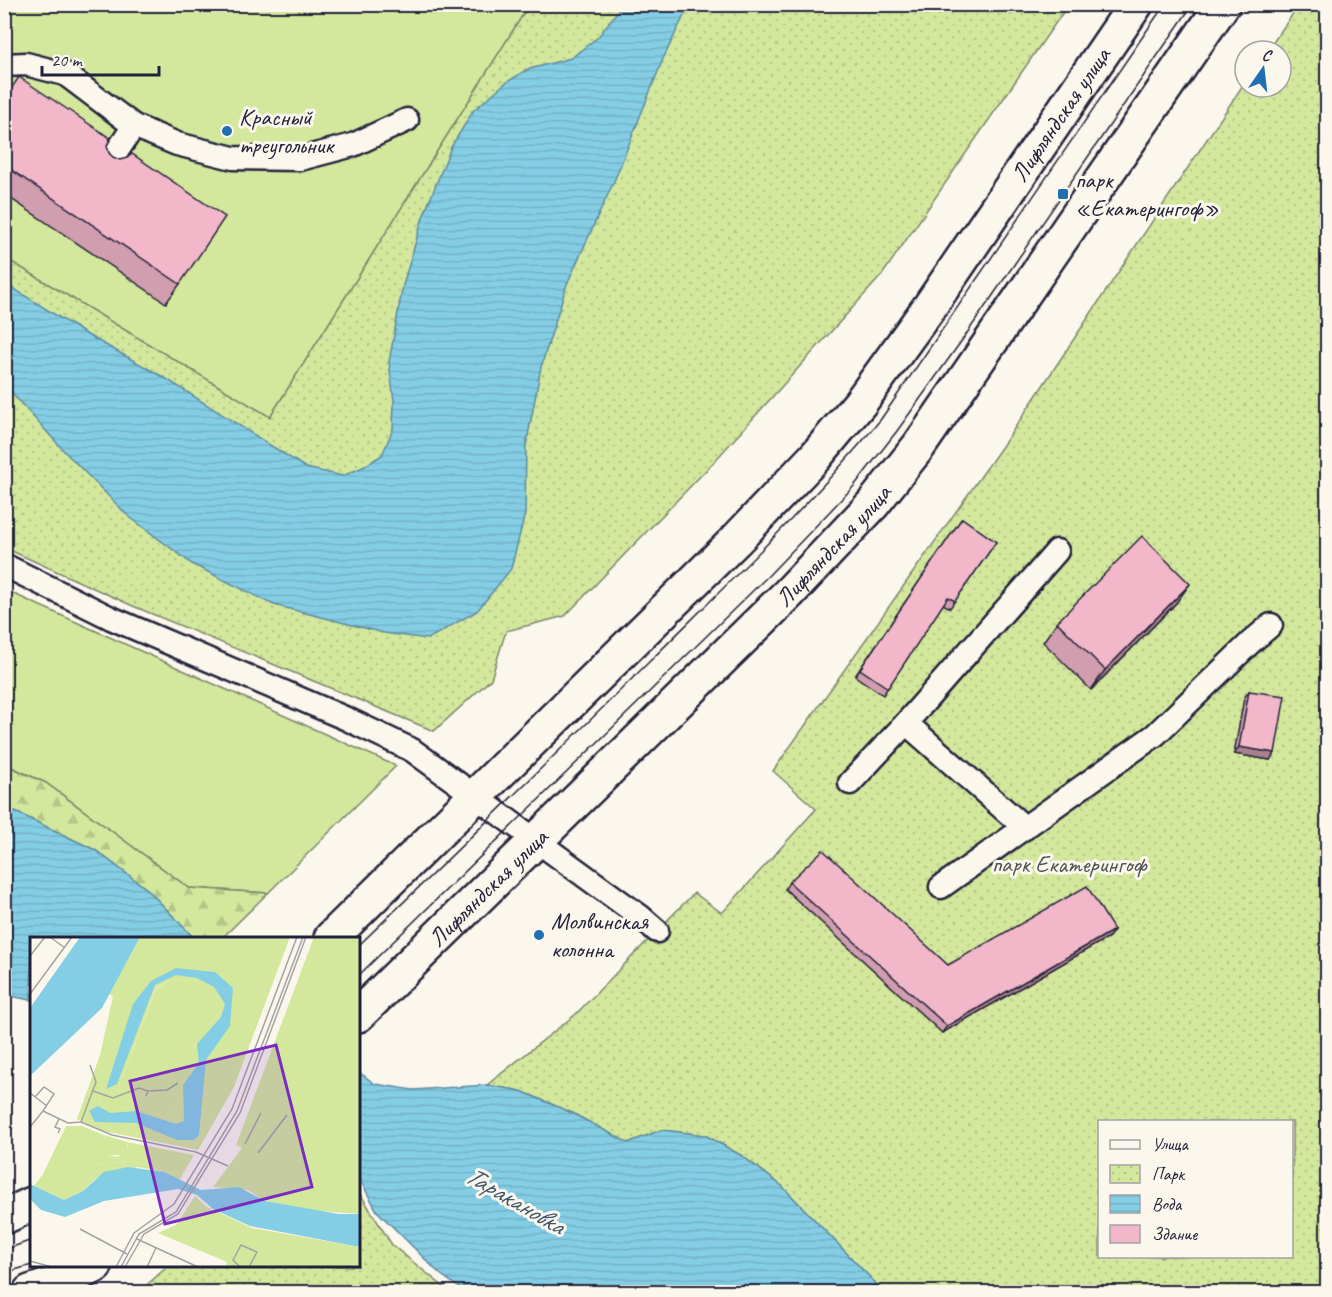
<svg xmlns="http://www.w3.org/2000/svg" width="1332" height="1297" viewBox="0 0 1332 1297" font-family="Caveat,sans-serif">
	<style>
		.grass { fill: #d3e89c; stroke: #7a856c; stroke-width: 1.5 }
		.forest { fill: url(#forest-firs); stroke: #7a856c; stroke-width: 1.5 }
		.park { fill: url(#park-dots); stroke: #7a856c; stroke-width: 1.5; fill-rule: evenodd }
		.water { fill: url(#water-rules); stroke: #5d89a1; stroke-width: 1.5 }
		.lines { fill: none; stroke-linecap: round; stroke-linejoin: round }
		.service-casing { stroke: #22223b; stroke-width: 27 }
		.tertiary-casing { stroke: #22223b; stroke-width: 38 }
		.secondary-casing { stroke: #22223b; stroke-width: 38 }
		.service { stroke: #fbf7ec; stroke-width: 22 }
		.tertiary { stroke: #fbf7ec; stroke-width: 33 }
		.secondary { stroke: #fbf7ec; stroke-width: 33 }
		.tram { stroke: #22223b; stroke-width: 1.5 }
		.wall { fill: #d09eae; stroke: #22223b; stroke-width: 1.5 }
		.shaded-wall { fill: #a9818d; stroke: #22223b; stroke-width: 1.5 }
		.building { fill: #f2b8ca; stroke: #22223b; stroke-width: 1.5 }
		.poi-dot { fill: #1f6fb2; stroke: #fbf7ec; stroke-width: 2 }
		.labels { text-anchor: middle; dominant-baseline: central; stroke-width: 6; stroke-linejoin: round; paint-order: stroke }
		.street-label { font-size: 24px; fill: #22223b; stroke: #fbf7ec }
		.poi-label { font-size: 24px; fill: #22223b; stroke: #fbf7ec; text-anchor: start }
		.park-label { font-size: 24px; fill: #4e5453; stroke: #fbf7ec }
		.water-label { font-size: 26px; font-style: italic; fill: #3f566e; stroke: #fbf7ec }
		.inset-road { fill: none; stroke: #a4a2a5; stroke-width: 1.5 }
		.view { fill: #7b2cbf; fill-opacity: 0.15; stroke: #7b2cbf; stroke-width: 3 }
		.inset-edge { fill: none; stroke: #22223b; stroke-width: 3 }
	</style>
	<defs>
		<pattern id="forest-firs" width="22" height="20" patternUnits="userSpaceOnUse" patternTransform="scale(1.5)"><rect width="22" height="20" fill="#d3e89c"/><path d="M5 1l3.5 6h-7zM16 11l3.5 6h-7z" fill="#b5c787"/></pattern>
		<pattern id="park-dots" width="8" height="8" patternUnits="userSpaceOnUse" patternTransform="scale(1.5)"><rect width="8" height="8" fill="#d3e89c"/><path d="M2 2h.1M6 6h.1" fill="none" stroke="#b5c787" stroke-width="1.8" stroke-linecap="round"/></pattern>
		<pattern id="water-rules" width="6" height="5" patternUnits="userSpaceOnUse" patternTransform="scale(1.5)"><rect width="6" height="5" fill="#84cee5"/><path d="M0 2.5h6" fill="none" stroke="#72b1c5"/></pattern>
	</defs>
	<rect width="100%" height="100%" fill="#fbf7ec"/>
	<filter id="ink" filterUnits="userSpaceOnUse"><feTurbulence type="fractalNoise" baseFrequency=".0167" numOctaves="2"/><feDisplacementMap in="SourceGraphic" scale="12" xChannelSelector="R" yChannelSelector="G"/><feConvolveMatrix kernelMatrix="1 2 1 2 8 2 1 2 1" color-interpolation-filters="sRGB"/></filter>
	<g filter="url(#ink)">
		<path class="grass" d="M5,5H529L270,417L5,258Z
			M5,590L396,766L268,893L189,888L46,783L5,764Z"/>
		<path class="forest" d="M4,764L46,783L189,888L268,893L222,938H194L147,889L95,850L5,807Z"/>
		<path class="park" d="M529,5H1068L882,275L712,464L565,616L506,631L491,679L434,731L133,606L5,548V258L270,417Z
			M1299,5H1327V1292H884L782,1186L742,1156L705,1135L661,1130L628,1143L572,1113L521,1091L487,1085L576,1014L694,893L722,913L816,809L773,771L1010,435L1245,82V87H1281V51H1267ZM1100,1122H1292V1256H1100Z
			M359,1192L392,1245L450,1292H139L168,1266H358Z"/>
		<path class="water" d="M622,5H689L663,59L615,179L567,284L541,367L526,446L525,514L511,569L477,611L428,639L384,633L274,605L192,564L127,515L65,452L11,392L5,389V283L84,333L165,378L306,468L343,476L365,466L382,455L393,429L394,401L389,362L403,285L423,217L451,147L473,111L504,84L526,70L571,58L598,37Z
			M5,807L95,850L147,889L194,938H32L31,1000L5,995Z
			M359,1072L375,1084L413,1090L487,1085L521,1091L572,1113L628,1143L661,1130L705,1135L742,1156L782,1186L884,1292H465L440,1274L377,1211L360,1180L358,1174Z"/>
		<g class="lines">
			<defs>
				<path id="service" d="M4,65L26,64L65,74L134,126L107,166
					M134,126L177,144L233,158L300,159L353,145L407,120
					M4,565L111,618L347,719L412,750L641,917L657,931
					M906,723L1025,828
					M850,783L906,723L1057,551
					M941,887L1155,735L1251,642L1271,625"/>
				<g id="tertiary">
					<path id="s1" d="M358,1015L789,593L873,504L919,446L1223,4"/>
					<path d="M30,1292L63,1281L95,1266"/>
				</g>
				<g id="secondary">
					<path id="s2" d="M331,938L736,540L815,457L860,403L928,309L1136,4"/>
					<path d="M4,1217L32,1204"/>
				</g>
			</defs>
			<use href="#service" class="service-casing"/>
			<use href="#tertiary" class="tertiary-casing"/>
			<use href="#secondary" class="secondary-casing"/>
			<use href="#service" class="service"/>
			<use href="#tertiary" class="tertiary"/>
			<use href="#secondary" class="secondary"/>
			<path class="tram" d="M358,946C456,852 553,757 650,661C729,582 810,505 881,419L1165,4
				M358,976L768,576L854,486L897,431L965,336L1193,4
				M4,1250L32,1240
				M4,1273L32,1265"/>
		</g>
		<path class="wall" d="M4,98L107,146L109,153L180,284L166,303L4,194Z
			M962,518L996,542L950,608L943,604L883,695L855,676Z
			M1176,603L1091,690L1043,642L1057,622Z
			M1249,691L1270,760L1234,754L1244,698Z
			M789,882L948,965L1114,930L1109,937L942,1033L785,889Z"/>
		<path class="shaded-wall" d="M1190,584L1176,603L1091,690L1105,670Z
			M1239,747L1275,753L1270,760L1234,754Z
			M1114,930L1109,937L942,1033L947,1026Z"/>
		<path class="building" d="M19,77L110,138L107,146L109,153L113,157L120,160L127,158L132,154L225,217L180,284L4,165V99Z
			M962,518L996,542L955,601L948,597L888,688L860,669Z
			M1142,536L1190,584L1105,670L1057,622Z
			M1249,691L1285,696L1275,753L1239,747Z
			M823,850L948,965L1087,886L1114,930L947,1026L789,882Z"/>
	</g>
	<g class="poi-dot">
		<circle cx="227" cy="131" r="6"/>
		<rect x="1057" y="188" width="12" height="12" rx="3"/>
		<circle cx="539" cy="935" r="6"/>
	</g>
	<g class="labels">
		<g class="street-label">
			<text stroke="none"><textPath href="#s2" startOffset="1104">Лифляндская улица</textPath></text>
			<text stroke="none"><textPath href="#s1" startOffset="668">Лифляндская улица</textPath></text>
			<text stroke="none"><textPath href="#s1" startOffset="182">Лифляндская улица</textPath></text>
		</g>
		<g class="poi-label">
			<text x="239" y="117">Красный<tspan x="239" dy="28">треугольник</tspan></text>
			<text x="1075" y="180">парк<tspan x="1075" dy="28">«Екатерингоф»</tspan></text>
			<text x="551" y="921">Молвинская<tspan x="551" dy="28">колонна</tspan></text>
		</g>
		<g class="park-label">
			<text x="1069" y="864">парк Екатерингоф</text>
		</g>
		<g class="water-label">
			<text transform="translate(515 1200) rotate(30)">Таракановка</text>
		</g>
	</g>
	<g transform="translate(30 937)">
		<rect width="330" height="330" fill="#fbf7ec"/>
		<path d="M163,43L177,49L193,66L190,76L168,99L141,183L68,164L73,155H87L126,52L140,44ZM36,189H52L74,198L78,218L88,220L98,211L97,205L164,218L154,235L145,237L101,224L68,227L37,251L13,237Z" fill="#d3e89c"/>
		<path d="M74,198L97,205L98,218H77ZM101,224L145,237L154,235L149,244L134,235L108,230L65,242L53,254L34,263L4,249L13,237L37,250L68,227Z" fill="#d3e89c"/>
		<path d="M110,0H260L204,150L168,213L68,193L47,182L70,118L83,59L79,57ZM163,43L177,49L193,66L190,76L168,99L141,182L68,164L73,155H87L126,51L140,44ZM284,0H330V277L289,274L235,264L218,253L183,250L212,211L206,208ZM165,259L177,270L222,291L330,310V330H196L197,325L128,296L146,288Z" fill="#d3e89c" fill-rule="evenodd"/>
		<path d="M50,0H110L72,71L0,139V71ZM146,31L185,35L203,51L200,89L176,123L169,198L164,203H147L106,186L65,185L59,174L68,169L80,176L106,174L146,187L154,184L153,148L169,126L167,107L191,80L195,67L184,50L167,41L146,38L125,48L87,147L76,152L103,67L121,44ZM98,230L134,235L171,253L209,250L235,264L309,277H330V310L220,289L183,272L167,258L148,252L74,264L35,280L11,273L0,262V247L34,263L53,254L74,235Z" fill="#84cee5"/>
		<path class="inset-road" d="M20,0L35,11M0,19L15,0M0,57L42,0M63,154L83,161L109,151L118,154L116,159M118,154L137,153L148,146M0,156L17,169M5,160L14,150L24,157L13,174M51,185L66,145L60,128M0,190L13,174L38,186L51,185L82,198L166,215L198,229M28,196L30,192L25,190L29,182M215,207L231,176M228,216L257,178M50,292L97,317M107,302L168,330M0,324L22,330M86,330L104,296L144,267L202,172L267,0M91,330L109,297L146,275L207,174L273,0M95,330L114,297L148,277L210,176L276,0M117,330L126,311M210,330L203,323L211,308L227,315L219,330"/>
		<path class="view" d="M246,108L282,250L135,287L100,144Z"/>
		<rect width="330" height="330" class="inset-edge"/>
	</g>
	<rect width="1332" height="1297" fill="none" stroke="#fbf7ec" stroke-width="24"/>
	<rect x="12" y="12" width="1308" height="1273" fill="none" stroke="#22223b" stroke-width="2" filter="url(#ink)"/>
	<rect x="1098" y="1120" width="195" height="138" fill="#fbf7ec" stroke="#a4a2a5" stroke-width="1.5"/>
	<rect x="1110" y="1140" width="30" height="9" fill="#fbf7ec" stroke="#a4a2a5" stroke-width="1.5"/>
	<text x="1152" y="1150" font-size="18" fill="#22223b">Улица</text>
	<rect x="1110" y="1165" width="30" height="18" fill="url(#park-dots)" stroke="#a4a2a5" stroke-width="1.5"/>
	<text x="1152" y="1180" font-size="18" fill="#22223b">Парк</text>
	<rect x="1110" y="1195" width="30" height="18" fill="url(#water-rules)" stroke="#a4a2a5" stroke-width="1.5"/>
	<text x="1152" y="1210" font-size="18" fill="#22223b">Вода</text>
	<rect x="1110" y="1225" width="30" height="18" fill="#f2b8ca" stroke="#a4a2a5" stroke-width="1.5"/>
	<text x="1152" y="1240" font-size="18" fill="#22223b">Здание</text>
	<g transform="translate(1263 69) rotate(14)"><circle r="28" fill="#fbf7ec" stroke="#a4a2a5" stroke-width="1.5"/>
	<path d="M0-4.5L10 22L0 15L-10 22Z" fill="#1f6fb2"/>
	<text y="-9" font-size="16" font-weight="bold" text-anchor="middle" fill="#22223b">С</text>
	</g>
	<path d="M42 66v9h117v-9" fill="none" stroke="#22223b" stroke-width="3"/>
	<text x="51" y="66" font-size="18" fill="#22223b" stroke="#fbf7ec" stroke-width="4.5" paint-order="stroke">20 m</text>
</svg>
